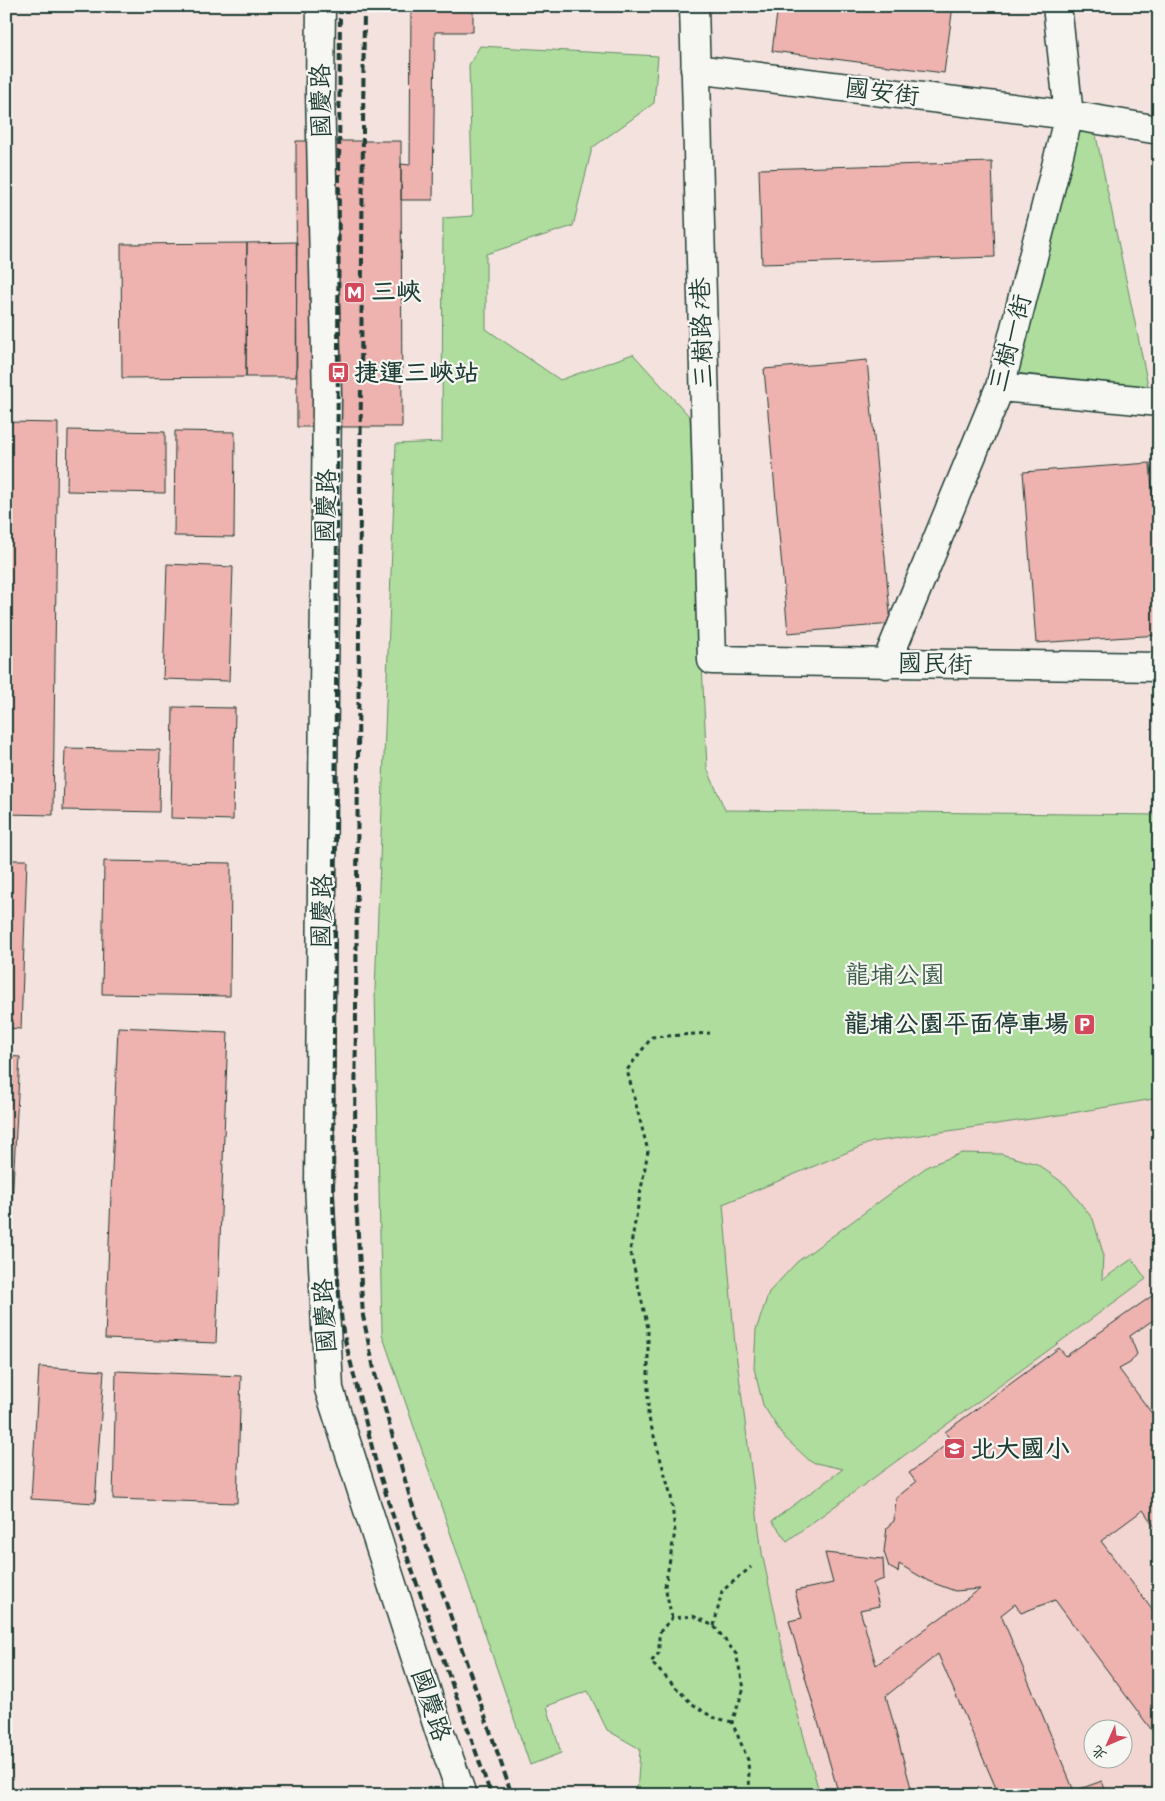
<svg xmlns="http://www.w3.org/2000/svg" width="1165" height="1801" viewBox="0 0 1165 1801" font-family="Caveat,'LXGW WenKai TC',sans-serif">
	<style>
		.built { fill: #f2d4d0; fill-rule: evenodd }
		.green { fill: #aedd9d; stroke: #668d68 }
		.building { fill: #eeb2af; stroke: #1f3d34 }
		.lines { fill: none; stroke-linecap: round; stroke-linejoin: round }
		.street-casing { stroke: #1f3d34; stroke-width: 31 }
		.path { stroke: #1f3d34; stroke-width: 3; stroke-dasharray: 4 4; stroke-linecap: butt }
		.street { stroke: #f6f6f2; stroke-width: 28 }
		.rail { stroke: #1f3d34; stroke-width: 4; stroke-dasharray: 8 4; stroke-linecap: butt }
		.labels { text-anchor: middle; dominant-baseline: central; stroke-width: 4.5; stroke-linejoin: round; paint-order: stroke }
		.street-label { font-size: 25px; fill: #1f3d34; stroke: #f6f6f2 }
		.poi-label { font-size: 25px; font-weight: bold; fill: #1f3d34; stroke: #f6f6f2; text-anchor: start }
		.park-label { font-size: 25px; fill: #3c5d49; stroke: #f6f6f2 }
	</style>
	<rect width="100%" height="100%" fill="#f4e2de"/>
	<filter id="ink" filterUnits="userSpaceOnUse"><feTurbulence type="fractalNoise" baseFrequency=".02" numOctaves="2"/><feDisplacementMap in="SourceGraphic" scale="10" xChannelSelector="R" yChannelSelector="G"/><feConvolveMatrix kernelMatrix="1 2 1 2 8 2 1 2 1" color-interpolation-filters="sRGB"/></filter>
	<g filter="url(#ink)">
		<path class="built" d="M1159,1098V1795H820L793,1697L762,1553L735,1345L722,1204L872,1142L1066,1114ZM1092,1728H1122V1758H1092Z"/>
		<path class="green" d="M480,46L658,56L654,103L592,148L573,226L486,254V329L560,380L633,354L690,417L707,768L725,810L1159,815V1098L1066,1114L872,1142L723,1204L735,1345L762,1553L793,1697L820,1795H637L640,1749L607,1730L588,1691L547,1706L561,1753L530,1765L382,1334L375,990L396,444L442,442L443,218L473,216L469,65Z
			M1073,124L1094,126L1149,390L1015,376Z
			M962,1153L1001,1154L1037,1164L1066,1185L1093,1219L1103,1253L1102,1280L1132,1259L1146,1279L787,1541L772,1521L843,1469L811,1462L783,1436L763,1405L754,1368L756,1330L769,1292L797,1262L928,1166Z"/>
		<path class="building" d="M411,6H473V32H435L433,200H401V164L410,165Z
			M778,6H953L944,73L772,51Z
			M296,141H401L402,427H297Z
			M992,162L995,257L762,264L759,169Z
			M297,242L296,377H246L247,243Z
			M247,243L246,377L122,378L121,244Z
			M867,360L891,624L788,633L764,369Z
			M6,422L58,423L53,815L6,814Z
			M68,430L165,432V493L67,491Z
			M175,431L235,432L234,537L174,536Z
			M1150,463L1159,578V635L1036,643L1023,472Z
			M167,564L233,567L229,681L163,679Z
			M173,707L235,708L233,820L171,818Z
			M65,748L160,750L159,812L63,810Z
			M6,860H27L21,1029L6,1028Z
			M104,861L231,863L230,996L102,994Z
			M118,1027L228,1032L216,1343L105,1339Z
			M6,1056L20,1057L6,1314Z
			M1159,1291V1316L1130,1336L1137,1354L1130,1363L1119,1369L1159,1423V1533L1143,1510L1101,1541L1159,1619V1740L1055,1600L1021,1613L1015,1604L1001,1615L1074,1791L1102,1781L1107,1795H999L938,1654L886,1696L913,1795H839L789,1621L802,1618L795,1591L833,1583L825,1553L883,1559L884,1579L873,1583L879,1606L860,1610L876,1665L980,1589L955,1591L928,1581L899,1564L898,1572L889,1567L884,1552L887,1527L894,1521L896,1498L916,1482L909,1473L951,1441L945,1432L1059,1348L1066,1356Z
			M39,1367L104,1371L95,1503L31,1499Z
			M116,1371L241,1376L237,1503L113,1499Z"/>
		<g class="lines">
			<defs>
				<path id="street" d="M321,6L320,91L327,397L319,1183L329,1389L439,1730L462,1795
					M694,6L712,660L1159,667
					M695,69L1069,115L1159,130
					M1000,387L1159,402
					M886,664L1000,387L1069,115L1057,6"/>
			</defs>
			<use href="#street" class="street-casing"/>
			<path class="path" d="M672,1618L665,1586L675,1532L671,1496L648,1415V1328L630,1250L648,1151L627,1070L652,1037L710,1033
				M714,1626L722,1591L751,1567
				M732,1722L712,1717L691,1703L651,1662L659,1653V1633L672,1618L693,1616L714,1626L736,1654L744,1688L732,1722L748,1760L750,1795"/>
			<use href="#street" class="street"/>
			<path class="rail" d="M340,6L333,1204L339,1295L343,1332L375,1459L392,1513L491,1795
				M364,6L355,1134L356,1202L363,1316L375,1374L411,1501L512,1795"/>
		</g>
	</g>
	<defs>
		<symbol id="metro-square" viewBox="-11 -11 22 22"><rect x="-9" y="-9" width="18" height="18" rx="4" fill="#d1495b" stroke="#f6f6f2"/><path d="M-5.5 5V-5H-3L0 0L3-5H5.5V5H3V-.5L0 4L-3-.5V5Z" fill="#fff"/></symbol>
		<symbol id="bus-square" viewBox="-11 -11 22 22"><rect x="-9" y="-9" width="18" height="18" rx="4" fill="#d1495b" stroke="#f6f6f2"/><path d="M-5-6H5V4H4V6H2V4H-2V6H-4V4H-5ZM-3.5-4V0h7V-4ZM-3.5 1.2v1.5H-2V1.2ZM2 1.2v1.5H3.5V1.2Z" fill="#fff"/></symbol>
		<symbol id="parking-square" viewBox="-11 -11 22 22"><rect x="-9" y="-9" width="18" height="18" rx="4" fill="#d1495b" stroke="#f6f6f2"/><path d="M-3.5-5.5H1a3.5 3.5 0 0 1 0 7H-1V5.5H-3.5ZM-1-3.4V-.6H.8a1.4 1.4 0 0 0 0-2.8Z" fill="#fff"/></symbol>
		<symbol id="school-square" viewBox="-11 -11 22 22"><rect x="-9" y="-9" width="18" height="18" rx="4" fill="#d1495b" stroke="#f6f6f2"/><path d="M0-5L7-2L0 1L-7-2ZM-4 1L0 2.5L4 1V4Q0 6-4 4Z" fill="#fff"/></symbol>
	</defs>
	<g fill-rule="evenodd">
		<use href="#metro-square" x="342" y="280" width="25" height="25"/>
		<use href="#bus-square" x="326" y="360" width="25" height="25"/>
		<use href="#parking-square" x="1072" y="1012" width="25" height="25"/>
		<use href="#school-square" x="942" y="1436" width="25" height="25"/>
	</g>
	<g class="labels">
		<g class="street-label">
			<text transform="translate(882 92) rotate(7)">國安街</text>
			<text transform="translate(321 101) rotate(-91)">國慶路</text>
			<text transform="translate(702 333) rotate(-92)">三樹路7巷</text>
			<text transform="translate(1010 343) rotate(-75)">三樹一街</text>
			<text transform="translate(326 506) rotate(-89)">國慶路</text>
			<text transform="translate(935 664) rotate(1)">國民街</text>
			<text transform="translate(322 911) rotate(-89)">國慶路</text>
			<text transform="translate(325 1316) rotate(-93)">國慶路</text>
			<text transform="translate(431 1705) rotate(72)">國慶路</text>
		</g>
		<g class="poi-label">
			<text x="371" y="292">三峽</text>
			<text x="354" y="373">捷運三峽站</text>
			<text x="1069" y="1024" text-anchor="end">龍埔公園平面停車場</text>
			<text x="970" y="1449">北大國小</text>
		</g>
		<g class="park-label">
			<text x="895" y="975">龍埔公園</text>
		</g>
	</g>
	<rect width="1165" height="1801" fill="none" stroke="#f6f6f2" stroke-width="25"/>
	<rect x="12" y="12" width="1140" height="1776" fill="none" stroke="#1f3d34" stroke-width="2" filter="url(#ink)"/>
	<g transform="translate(1108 1744) rotate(225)"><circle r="24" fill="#f6f6f2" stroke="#a0aca6"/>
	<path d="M0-4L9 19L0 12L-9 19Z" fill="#d1495b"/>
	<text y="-8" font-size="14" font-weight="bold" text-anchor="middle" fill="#1f3d34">北</text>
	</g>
</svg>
